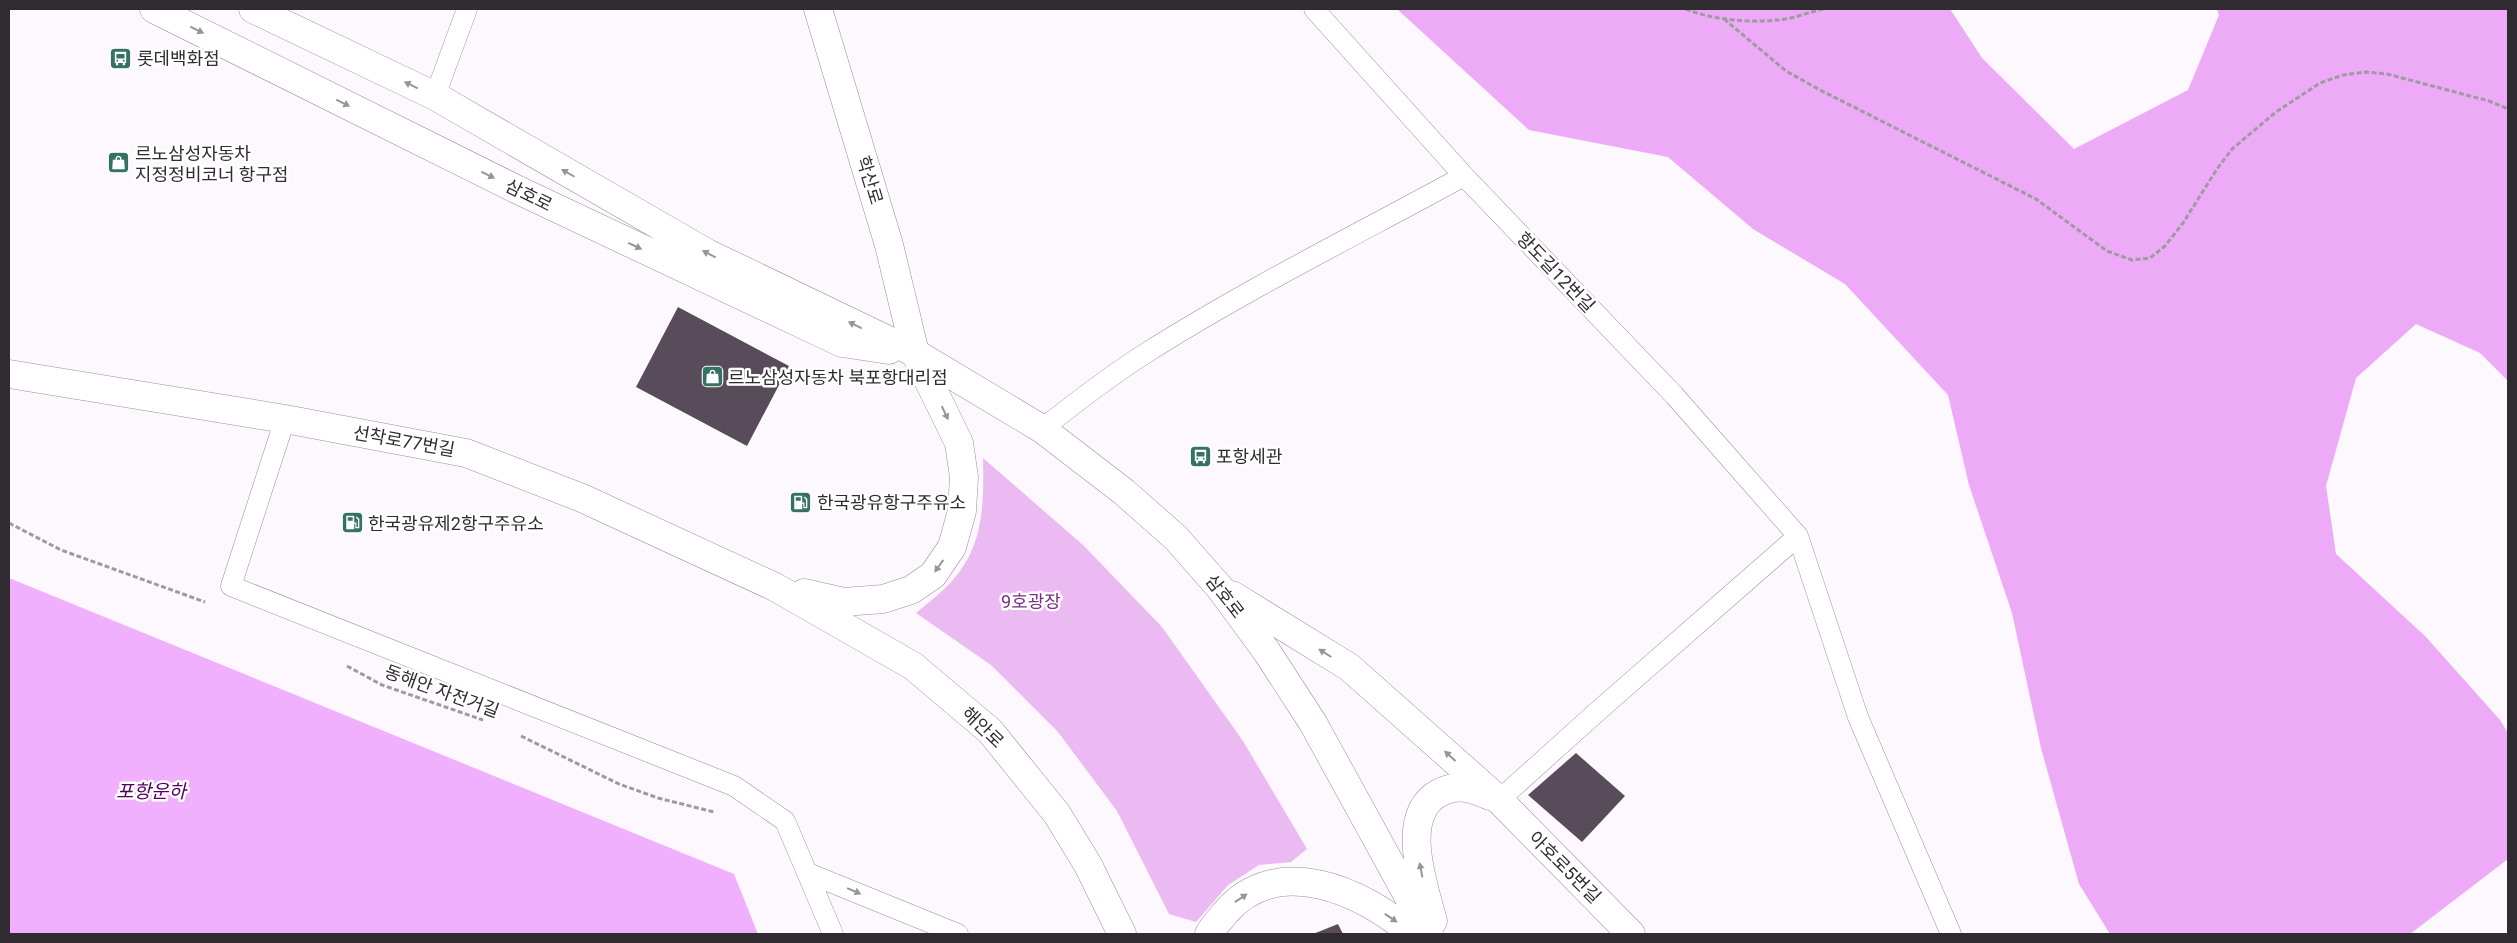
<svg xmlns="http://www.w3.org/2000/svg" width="2517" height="943" viewBox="0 0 2517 943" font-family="Roboto,'Noto Sans KR',sans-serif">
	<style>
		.green { fill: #ebbaf3 }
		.forest { fill: #ecaaf7 }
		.water { fill: #f1b0fd }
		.building { fill: #584c5a }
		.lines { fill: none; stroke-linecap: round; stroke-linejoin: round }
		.service-casing { stroke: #9b8e9d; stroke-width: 21 }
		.minor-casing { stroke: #9b8e9d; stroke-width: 29 }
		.tertiary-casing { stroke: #9b8e9d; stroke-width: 29 }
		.primary-casing { stroke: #9b8e9d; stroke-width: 29 }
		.path { stroke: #9f99a0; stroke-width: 3; stroke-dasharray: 5 2.5; stroke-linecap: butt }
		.service { stroke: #fff; stroke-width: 20 }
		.minor { stroke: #fff; stroke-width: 28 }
		.tertiary { stroke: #fff; stroke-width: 28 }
		.primary { stroke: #fff; stroke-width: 28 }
		.oneway { fill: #989598 }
		.labels { text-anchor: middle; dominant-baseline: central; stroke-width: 5; stroke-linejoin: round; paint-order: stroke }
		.poi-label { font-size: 18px; fill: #302b31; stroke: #fff; text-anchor: start }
		.street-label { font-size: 18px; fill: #302b31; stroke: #fff }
		.park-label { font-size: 18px; fill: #7a2e87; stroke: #fff }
		.water-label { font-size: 19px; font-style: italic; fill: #540060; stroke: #fff }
	</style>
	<rect width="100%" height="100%" fill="#fdf7fe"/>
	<path class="green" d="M983,458L1083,545L1162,627L1243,741L1307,849L1291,862L1259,865L1228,885L1196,922L1169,914L1117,811L1058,732L991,665L916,613C928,603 941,593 951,582C984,547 984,503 983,458Z"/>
	<path class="forest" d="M1397,9H1950L1982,58L2074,149L2188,90L2219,15L2217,9H2508V381L2480,353L2416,324L2356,378L2326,486L2336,554L2425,636L2500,720L2508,733V859L2410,934H2110L2079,884L2041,748L2012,613L1969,485L1948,395L1845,284L1753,229L1668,157L1529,130Z"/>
	<path class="water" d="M9,578L734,874L758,934H9Z"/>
	<path class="building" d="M678,307L789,366L747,446L636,387Z
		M1576,753L1625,796L1582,842L1528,795Z
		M1338,924L1343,934H1313Z"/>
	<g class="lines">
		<defs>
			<path id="service" d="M1314,9L1464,176L1674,395L1798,536
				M435,96L467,9
				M285,419L231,586L734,786L785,821L833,934
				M1042,429C1076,402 1110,376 1146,353C1249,288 1358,234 1464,176
				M1499,800L1598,711L1798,536L1858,717L1951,934
				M808,873L958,934"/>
			<path id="minor" d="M1499,800L1631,934"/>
			<path id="tertiary" d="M9,374L285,419L466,453L582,498L775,587L913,666L990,731L1057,814L1088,865L1122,934
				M804,593L844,602L883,599L911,590L933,575L952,547L962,511L964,477L959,443L915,353L889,245L818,9"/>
			<path id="primary" d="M154,9L518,190L842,343L889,350
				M253,9L435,96L707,253L915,353L1042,429L1124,492L1176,538L1220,588L1267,652L1313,723L1429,934
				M1232,595L1349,667L1499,800
				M1433,921C1424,887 1398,815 1439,793C1458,783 1472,788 1490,796
				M1209,934C1213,926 1220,920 1225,913C1277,852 1363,891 1412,934"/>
		</defs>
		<use href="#service" class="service-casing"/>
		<use href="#minor" class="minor-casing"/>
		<use href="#tertiary" class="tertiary-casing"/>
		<use href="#primary" class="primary-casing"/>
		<path class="path" d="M1686,9C1713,20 1748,23 1778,20C1793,19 1809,12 1823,9
			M1724,19L1786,71L1820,90L2036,199L2107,251L2132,260L2150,258L2165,246L2183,223L2217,169L2232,149L2276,112L2320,83L2343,75L2366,72L2387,74L2489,101L2508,109
			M9,523L61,550L205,602
			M347,666L382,685L483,720
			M521,736L619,784L658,798L714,812"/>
		<use href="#service" class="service"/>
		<use href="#minor" class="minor"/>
		<use href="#tertiary" class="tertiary"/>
		<use href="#primary" class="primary"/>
	</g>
	<defs><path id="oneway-solid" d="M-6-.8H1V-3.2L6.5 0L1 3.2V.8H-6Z" transform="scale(1.25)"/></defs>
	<g class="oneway">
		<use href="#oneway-solid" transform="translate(197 30) rotate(26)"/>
		<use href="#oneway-solid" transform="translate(411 85) rotate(-154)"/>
		<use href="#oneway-solid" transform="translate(343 103) rotate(26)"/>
		<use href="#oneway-solid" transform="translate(568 173) rotate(-150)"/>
		<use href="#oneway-solid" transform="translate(488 175) rotate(26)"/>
		<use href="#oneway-solid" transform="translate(635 246) rotate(25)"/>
		<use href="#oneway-solid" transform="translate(709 254) rotate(-153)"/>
		<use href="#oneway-solid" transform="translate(855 325) rotate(-154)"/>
		<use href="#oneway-solid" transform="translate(945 413) rotate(65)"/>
		<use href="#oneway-solid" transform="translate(939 566) rotate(125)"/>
		<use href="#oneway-solid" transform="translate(1325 653) rotate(-148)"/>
		<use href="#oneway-solid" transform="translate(1450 756) rotate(-138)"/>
		<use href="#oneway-solid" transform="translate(1421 870) rotate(-101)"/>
		<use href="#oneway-solid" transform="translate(854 891) rotate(23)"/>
		<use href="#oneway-solid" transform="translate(1241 898) rotate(-34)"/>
		<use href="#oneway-solid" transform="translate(1391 918) rotate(34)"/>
	</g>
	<defs>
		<symbol id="bus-square" viewBox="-11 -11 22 22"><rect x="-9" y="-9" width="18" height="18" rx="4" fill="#347361" stroke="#fff"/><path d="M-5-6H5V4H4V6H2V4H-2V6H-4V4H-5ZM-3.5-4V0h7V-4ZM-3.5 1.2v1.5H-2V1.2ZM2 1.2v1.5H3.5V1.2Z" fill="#fff"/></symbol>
		<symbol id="shop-square" viewBox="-11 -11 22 22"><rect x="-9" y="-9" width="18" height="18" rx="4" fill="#347361" stroke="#fff"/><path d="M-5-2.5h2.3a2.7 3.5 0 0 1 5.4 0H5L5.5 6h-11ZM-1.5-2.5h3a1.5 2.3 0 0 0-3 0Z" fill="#fff"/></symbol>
		<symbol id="fuel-square" viewBox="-11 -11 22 22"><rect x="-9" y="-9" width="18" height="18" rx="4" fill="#347361" stroke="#fff"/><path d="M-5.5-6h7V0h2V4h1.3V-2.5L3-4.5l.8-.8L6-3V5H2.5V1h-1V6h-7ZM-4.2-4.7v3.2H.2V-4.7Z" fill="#fff"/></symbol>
	</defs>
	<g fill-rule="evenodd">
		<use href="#bus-square" x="108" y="46" width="25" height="25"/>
		<use href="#shop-square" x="106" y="150" width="25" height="25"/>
		<use href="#shop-square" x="700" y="364" width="25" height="25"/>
		<use href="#bus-square" x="1188" y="444" width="25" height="25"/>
		<use href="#fuel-square" x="788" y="490" width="25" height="25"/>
		<use href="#fuel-square" x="340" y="510" width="25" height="25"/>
	</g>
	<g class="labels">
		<g class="poi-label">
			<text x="137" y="58">롯데백화점</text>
			<text x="135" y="153">르노삼성자동차<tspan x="135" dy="21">지정정비코너 항구점</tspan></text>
			<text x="728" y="377">르노삼성자동차 북포항대리점</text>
			<text x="1216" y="456">포항세관</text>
			<text x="817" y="502">한국광유항구주유소</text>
			<text x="368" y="523">한국광유제2항구주유소</text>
		</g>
		<g class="street-label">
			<text transform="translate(870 180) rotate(73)">학산로</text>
			<text transform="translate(529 195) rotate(26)">삼호로</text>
			<text transform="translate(1556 272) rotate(46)">항도길12번길</text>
			<text transform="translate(404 441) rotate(10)">선착로77번길</text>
			<text transform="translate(1225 596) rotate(52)">삼호로</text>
			<text transform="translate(442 691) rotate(20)">동해안 자전거길</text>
			<text transform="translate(983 727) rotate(44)">해안로</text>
			<text transform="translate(1565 867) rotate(45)">아호로5번길</text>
		</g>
		<g class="park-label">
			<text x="1031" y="601">9호광장</text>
		</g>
		<g class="water-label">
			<text x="151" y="791">포항운하</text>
		</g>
	</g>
	<rect width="2517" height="943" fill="none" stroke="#302b31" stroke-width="20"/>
</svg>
